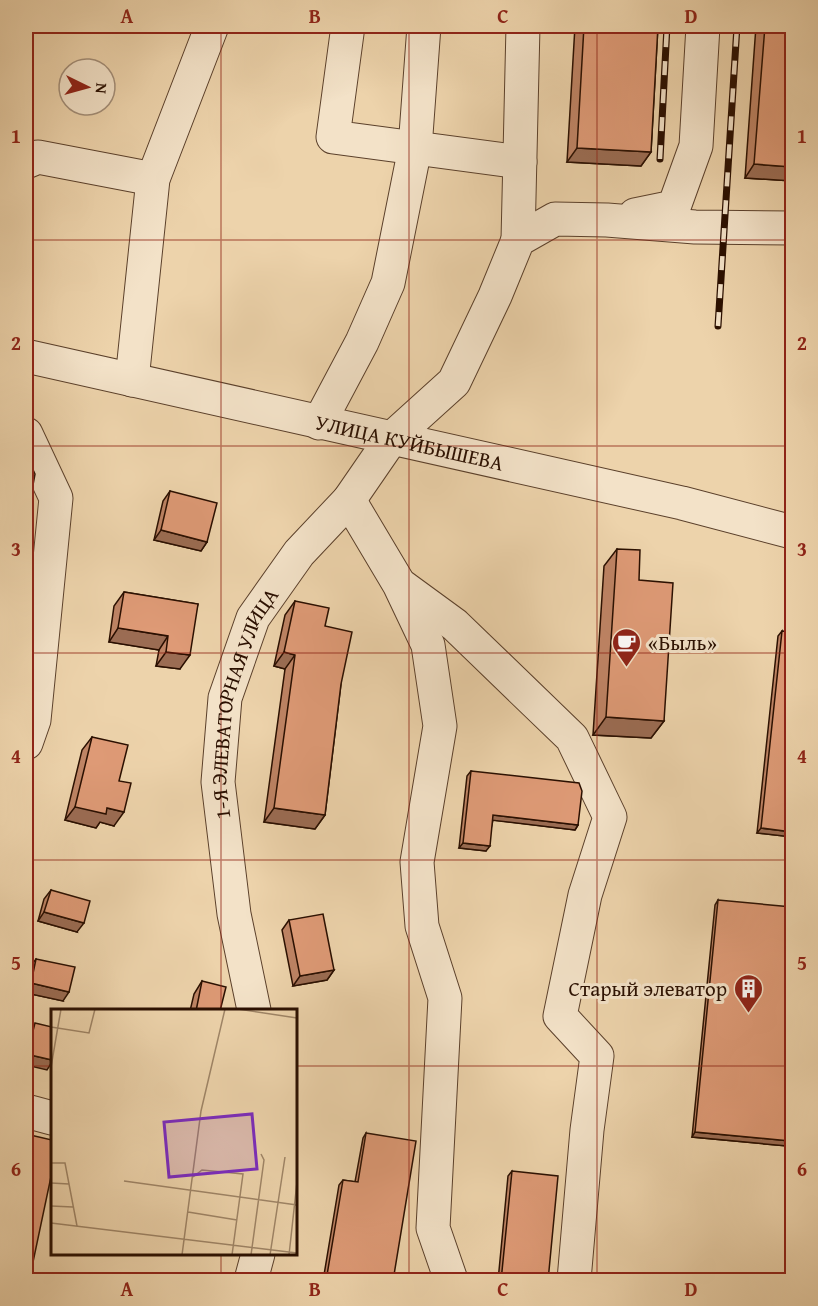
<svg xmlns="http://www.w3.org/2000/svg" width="818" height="1306" viewBox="0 0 818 1306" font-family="'Gentium Book Plus',serif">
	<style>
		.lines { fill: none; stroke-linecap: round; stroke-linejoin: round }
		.minor-casing { stroke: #5b402b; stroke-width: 35 }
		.minor { stroke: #f3e2c8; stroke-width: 33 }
		.rail-casing { stroke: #2a0f00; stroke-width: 7 }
		.rail { stroke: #f3e2c8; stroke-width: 4.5; stroke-dasharray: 14; stroke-linecap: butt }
		.wall { fill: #bf8465; stroke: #2a0f00; stroke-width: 1.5 }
		.shaded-wall { fill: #9b6c53; stroke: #2a0f00; stroke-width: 1.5 }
		.building { fill: #de9a76; stroke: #2a0f00; stroke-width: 1.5 }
		.grid { fill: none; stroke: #8f2418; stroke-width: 1.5; stroke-opacity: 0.55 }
		.labels { text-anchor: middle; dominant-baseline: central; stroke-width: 6; stroke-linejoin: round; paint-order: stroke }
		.street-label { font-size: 21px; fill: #2a0f00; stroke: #f3e2c8 }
		.poi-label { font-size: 21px; fill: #2a0f00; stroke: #f3e2c8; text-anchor: start }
		.inset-road { fill: none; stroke: #9f8567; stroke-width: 1.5 }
		.view { fill: #7b2cbf; fill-opacity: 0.15; stroke: #7b2cbf; stroke-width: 3 }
		.inset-edge { fill: none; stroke: #2a0f00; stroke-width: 3 }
		.neatline { fill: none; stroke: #8f2418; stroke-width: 2 }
		.grid-label { font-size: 20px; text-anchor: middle; font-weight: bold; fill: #8f2418 }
	</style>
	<rect width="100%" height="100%" fill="#edd3ab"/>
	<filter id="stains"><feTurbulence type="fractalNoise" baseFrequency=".00333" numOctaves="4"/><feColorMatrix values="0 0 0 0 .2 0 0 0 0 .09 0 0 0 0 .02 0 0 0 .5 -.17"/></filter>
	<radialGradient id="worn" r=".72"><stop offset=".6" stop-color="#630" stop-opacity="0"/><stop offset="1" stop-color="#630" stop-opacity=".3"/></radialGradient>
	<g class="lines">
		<defs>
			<g id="minor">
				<path d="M348,26L333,137L520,162"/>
				<path d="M26,162L38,157L153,179"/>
				<path d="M635,215L674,207L696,146L703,26"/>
				<path d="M518,240L523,26"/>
				<path id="s1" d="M26,356L682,503L792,532"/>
				<path d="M132,380L153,179L212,26"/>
				<path d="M319,423L362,342L388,283L415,148L424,26"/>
				<path d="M26,434L56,498L34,720L26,743"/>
				<path d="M349,500L399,584L428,645L440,726L417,862L422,926L445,998L433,1228L451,1280"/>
				<path d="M403,587L455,625L572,738L610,817L585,895L560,1016L597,1056L587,1130L574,1280"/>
				<path id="s2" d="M254,1010L234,914L218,782L225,698L253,618L299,553L349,500L391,439L454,382L495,296L518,240L555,219L607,220L695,227L792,228"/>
				<path d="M26,1111L52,1118"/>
				<path d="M251,1280L258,1254"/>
			</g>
		</defs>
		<use href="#minor" class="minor-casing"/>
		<use href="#minor" class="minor"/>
		<defs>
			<path id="rail" d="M660,159L667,26
				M718,326L737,26"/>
		</defs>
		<use href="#rail" class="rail-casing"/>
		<use href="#rail" class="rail"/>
	</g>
	<path class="wall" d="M575,26H658L651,152L641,166L567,162Z
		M756,26H792V181L745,178Z
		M170,491L207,542L201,551L154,540L163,501Z
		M617,549L639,580L664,721L651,738L593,735L604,566Z
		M124,592L198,604L180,669L156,666L159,650L109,642L114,606Z
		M295,601L325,626L341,684L325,815L315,829L264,822L285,669L274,666L285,615Z
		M782,631L792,837L757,833L778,636Z
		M92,737L119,781L114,826L100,822L96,828L65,820L82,750Z
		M471,771L578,825L575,830L493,820L486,851L459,848L467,776Z
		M51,890L77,932L38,921L44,899Z
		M718,900L787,1146L692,1137L715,905Z
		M289,920L334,970L327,980L293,986L282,930Z
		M36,959L63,1001L26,993V985L29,968Z
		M202,981L220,1011H190L194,994Z
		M366,1133L393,1281H323L339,1185L343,1180L355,1182L363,1138Z
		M512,1171L548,1281H498L508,1176Z"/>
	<path class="shaded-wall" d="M577,148L651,152L641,166L567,162Z
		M754,164L792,167V181L745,178Z
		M161,530L207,542L201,551L154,540Z
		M118,628L168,636L159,650L109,642Z
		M166,652L190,655L180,669L156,666Z
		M284,652L295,655L285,669L274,666Z
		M606,717L664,721L651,738L593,735Z
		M75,807L107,808L124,812L114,826L100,822L96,828L65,820Z
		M274,808L325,815L315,829L264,822Z
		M493,815L578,825L575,830L490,820Z
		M761,828L792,832V837L757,833Z
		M463,843L490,846L486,851L459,848Z
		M44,912L84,923L77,932L38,921Z
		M334,970L327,980L293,986L300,976Z
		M31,983L69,992L63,1001L26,993V990Z
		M26,1054L52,1060V1062L47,1070L26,1065Z
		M695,1132L790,1141L787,1146L692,1137Z"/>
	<path class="building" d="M584,26H658L651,152L577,148Z
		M765,26H792V167L754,164Z
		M26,454L35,474L26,523Z
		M170,491L217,503L207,542L161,530Z
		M617,549L640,550L639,580L673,583L664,721L606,717Z
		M124,592L198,604L190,655L166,652L168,636L118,628Z
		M295,601L329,608L325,626L352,632L341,684L325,815L274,808L295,655L284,652Z
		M782,631L792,632V832L761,828Z
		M92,737L128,745L119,781L131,783L124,812L107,808L106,814L75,807Z
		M471,771L579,783L582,791L578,825L493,815L490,846L463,843Z
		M51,890L90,901L84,923L44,912Z
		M718,900L792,907V1118L790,1141L695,1132Z
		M323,914L334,970L300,976L289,920Z
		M36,959L75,967L69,992L31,983Z
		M202,981L226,987L220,1011H196Z
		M35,1023L52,1027V1060L26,1054V1030L33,1031Z
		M366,1133L416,1141L393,1281H326L343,1180L358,1182Z
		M26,1134L52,1140V1172L29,1281H26Z
		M512,1171L558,1176L548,1281H501Z"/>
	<path class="grid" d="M221,26V1010M409,26V1280M597,26V1280M26,240H792M26,446H792M26,653H792M26,860H792M26,1066H52M296,1066H792M221,1254V1280"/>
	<defs>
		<symbol id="cafe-pin" viewBox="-11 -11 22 30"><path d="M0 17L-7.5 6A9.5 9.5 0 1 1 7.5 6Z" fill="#8f2418" stroke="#f3e2c8"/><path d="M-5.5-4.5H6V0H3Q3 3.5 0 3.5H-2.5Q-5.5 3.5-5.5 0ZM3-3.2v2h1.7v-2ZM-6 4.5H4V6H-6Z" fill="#fff"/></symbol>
		<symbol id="building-pin" viewBox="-11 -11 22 30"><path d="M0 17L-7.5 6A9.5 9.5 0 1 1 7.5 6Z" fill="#8f2418" stroke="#f3e2c8"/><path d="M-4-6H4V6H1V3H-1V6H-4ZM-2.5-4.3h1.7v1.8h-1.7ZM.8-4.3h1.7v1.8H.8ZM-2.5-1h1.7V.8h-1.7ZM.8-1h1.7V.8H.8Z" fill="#fff"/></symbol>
	</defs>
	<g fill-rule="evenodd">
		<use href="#cafe-pin" x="610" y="626" width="33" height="45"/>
		<use href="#building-pin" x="732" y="972" width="33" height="45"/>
	</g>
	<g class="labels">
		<g class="street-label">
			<text stroke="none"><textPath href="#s1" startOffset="393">УЛИЦА КУЙБЫШЕВА</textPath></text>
			<text stroke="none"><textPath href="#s2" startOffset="314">1-Я ЭЛЕВАТОРНАЯ УЛИЦА</textPath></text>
		</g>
		<g class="poi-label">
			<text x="648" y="642">«Быль»</text>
			<text x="727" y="988" text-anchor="end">Старый элеватор</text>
		</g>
	</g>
	<g transform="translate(51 1009)">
		<rect width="246" height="246" fill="#edd3ab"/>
		<path class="inset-road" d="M187,0L246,9M0,18L38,24L44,0M0,58L10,0M0,154H14L26,217M142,168L151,161L192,165L181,246M73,172L246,196M0,174L18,175M0,197L22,198M137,203L186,211M0,214L246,244M131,246L150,102L174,0M200,246L213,151L210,145M219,246L234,148M238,246L246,173"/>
		<path class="view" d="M201,105L206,160L118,168L113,113Z"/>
		<rect width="246" height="246" class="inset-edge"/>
	</g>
	<rect width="818" height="1306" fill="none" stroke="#edd3ab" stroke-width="66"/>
	<g transform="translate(87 87) rotate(95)"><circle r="28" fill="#f3e2c8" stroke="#a38e78" stroke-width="1.5"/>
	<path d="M0-4.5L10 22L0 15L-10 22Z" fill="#8f2418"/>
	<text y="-9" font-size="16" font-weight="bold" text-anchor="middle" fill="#2a0f00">N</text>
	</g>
	<rect x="33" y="33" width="752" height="1240" class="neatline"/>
	<g class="grid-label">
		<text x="127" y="23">A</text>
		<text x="315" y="23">B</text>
		<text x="503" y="23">C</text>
		<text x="691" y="23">D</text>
		<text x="16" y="143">1</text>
		<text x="802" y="143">1</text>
		<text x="16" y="350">2</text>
		<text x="802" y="350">2</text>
		<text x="16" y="556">3</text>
		<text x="802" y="556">3</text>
		<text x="16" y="763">4</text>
		<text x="802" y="763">4</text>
		<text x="16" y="970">5</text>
		<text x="802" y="970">5</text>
		<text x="16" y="1176">6</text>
		<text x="802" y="1176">6</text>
		<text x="127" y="1296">A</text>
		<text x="315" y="1296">B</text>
		<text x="503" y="1296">C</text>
		<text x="691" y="1296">D</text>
	</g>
	<rect width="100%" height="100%" filter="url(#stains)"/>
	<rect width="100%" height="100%" fill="url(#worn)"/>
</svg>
